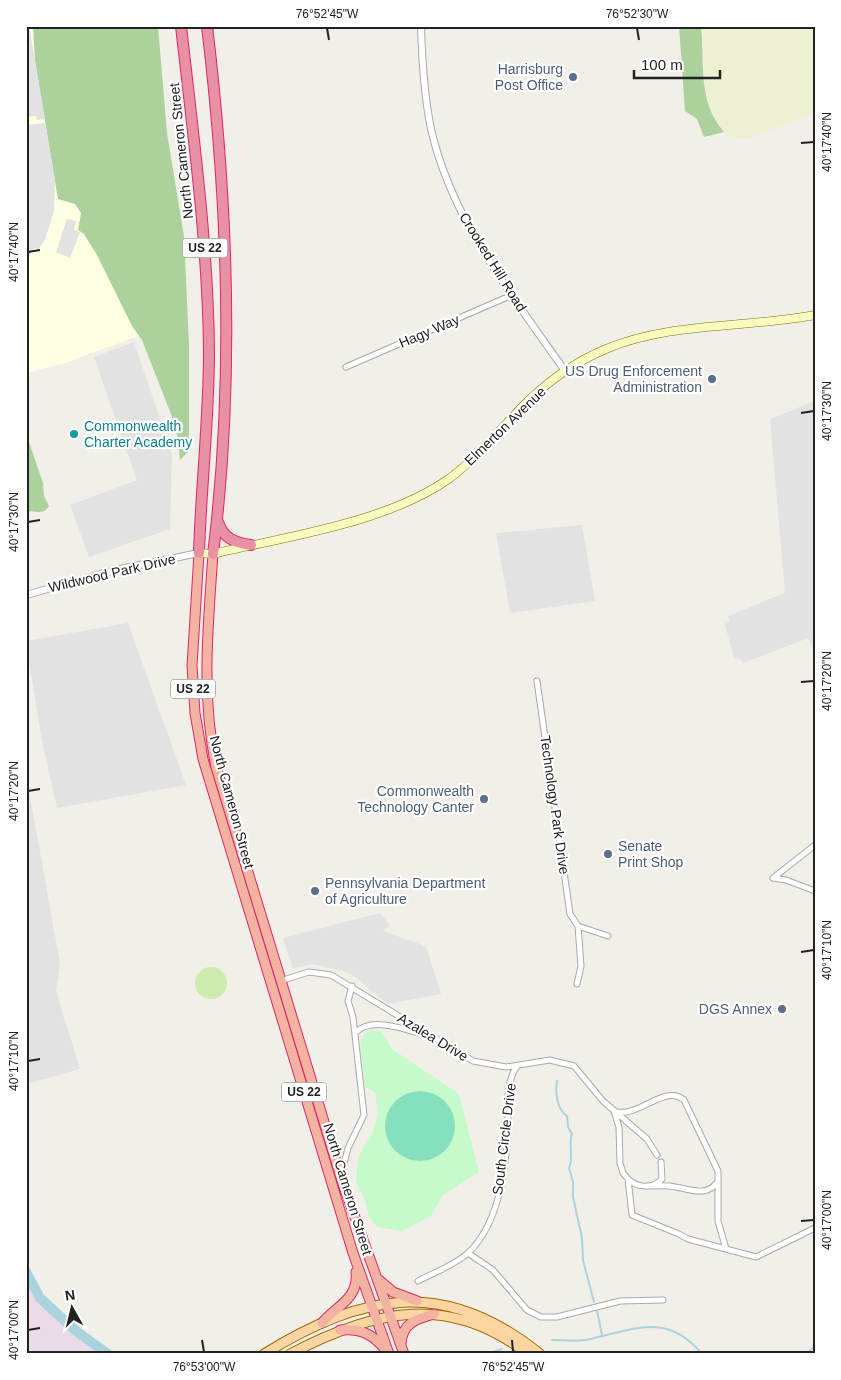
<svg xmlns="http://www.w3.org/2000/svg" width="841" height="1380" viewBox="0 0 841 1380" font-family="Arial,sans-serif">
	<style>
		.industrial { fill: #ebdbe8 }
		.education { fill: #ffffe4 }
		.farmland { fill: #eef0d4 }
		.grass { fill: #cdebaf }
		.forest { fill: #add19d }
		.park { fill: #c7facb }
		.pitch { fill: #87e0bd }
		.parking { fill: #e2e2e2 }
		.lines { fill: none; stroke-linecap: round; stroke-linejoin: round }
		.stream { stroke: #a9d3df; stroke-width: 2 }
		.river { stroke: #a9d3df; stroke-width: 10 }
		.minor-casing { stroke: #a9a9a9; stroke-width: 7 }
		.tertiary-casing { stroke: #a9a9a9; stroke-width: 8 }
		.secondary-casing { stroke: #717d04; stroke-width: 9 }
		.primary-casing { stroke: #9f6a00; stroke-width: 11 }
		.trunk-casing { stroke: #dd2867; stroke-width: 11 }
		.motorway-casing { stroke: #dd2867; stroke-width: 12 }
		.minor { stroke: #fff; stroke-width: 5 }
		.tertiary { stroke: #fff; stroke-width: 6 }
		.secondary { stroke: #f8fabe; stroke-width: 8 }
		.primary { stroke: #fcd5a3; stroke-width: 9 }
		.trunk { stroke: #f2b3a2; stroke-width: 9 }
		.motorway { stroke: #e891a2; stroke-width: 10 }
		.ticks { fill: none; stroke: #222; stroke-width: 2 }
		.service-dot { fill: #5c6f8a; stroke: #fff; stroke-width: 2 }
		.culture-dot { fill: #0f9aa8; stroke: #fff; stroke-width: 2 }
		.labels { text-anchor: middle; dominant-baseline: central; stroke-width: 4.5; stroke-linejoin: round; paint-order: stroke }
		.shield { fill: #fff; stroke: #646464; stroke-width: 1 }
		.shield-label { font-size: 12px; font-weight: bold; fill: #222 }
		.service-label { font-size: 14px; fill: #4e5e75; stroke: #fff; text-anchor: end }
		.street-label { font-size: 14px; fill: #222; stroke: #fff }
		.culture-label { font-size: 14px; fill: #0d838f; stroke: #fff; text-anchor: start }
		.neatline { fill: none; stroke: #222; stroke-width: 2 }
		.ticks-label { font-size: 12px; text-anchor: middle; fill: #222 }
	</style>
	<rect width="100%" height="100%" fill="#f2efe9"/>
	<path class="industrial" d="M26,1279L104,1354H26Z"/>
	<path class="education" d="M26,26H141L179,321L62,364L26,373Z"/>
	<path class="farmland" d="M701,26H815V113L749,138L736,139L724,132L712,119L707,104Z"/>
	<path class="grass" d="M195 983a16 16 0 1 1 32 0a16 16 0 1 1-32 0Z"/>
	<path class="forest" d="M33,26H158L167,133L184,236L189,344V451L180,460L176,427L142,340L132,326L97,255L84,234L78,230L81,213L75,204L58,199L35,61Z
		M679,26H701C705,64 697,101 724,132L704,137L697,119L685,111Z
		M26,433L43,483L44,496L49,506C42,517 36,509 26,512Z"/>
	<path class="park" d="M372,1030L381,1031L392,1049L459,1094L479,1172L443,1195L431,1216L402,1231L377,1227L369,1217L365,1200L356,1182L358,1158L373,1131L378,1114L375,1092L365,1087L360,1044L364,1034Z"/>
	<path class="pitch" d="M385 1126a35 35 0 1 1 70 0a35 35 0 1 1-70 0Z"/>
	<path class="parking" d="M26,26H29L45,119L37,120L36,116L26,117Z
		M45,123L55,180L54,211L45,240L38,250L35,248L26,260V125Z
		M67,219L76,221L74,230L80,232L70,258L56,252Z
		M134,342L172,454L170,529L89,557L70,505L137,480L94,357Z
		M815,401V655L808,638L743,663L739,658L734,659L725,624L730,622L728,616L785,593L770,419Z
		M582,525L595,601L510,613L496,533Z
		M128,623L186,785L57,808L41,736L26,641Z
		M26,774L60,963L56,991L80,1069L26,1084Z
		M380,913L390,925L383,931L422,945L427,949L441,994L388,1004L351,974L343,971L313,964L293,968L283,938Z"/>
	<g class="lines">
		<path class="stream" d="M557,1081C555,1093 557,1109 567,1116L568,1127L572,1134C568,1144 574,1158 569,1168L573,1182V1197L582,1238L583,1260L594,1302
			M597,1311L602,1335
			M552,1340C565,1340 578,1342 591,1339C634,1329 667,1312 702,1354
			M488,1354L502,1349
			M806,1354L815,1346"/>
		<path class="river" d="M26,1272L40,1298L76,1331L108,1354"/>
		<defs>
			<path id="minor" d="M346,367L512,295
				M537,681L570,914L578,926L608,936
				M773,878L815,845
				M773,878L786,880L815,891
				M280,981L309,972L331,975L473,1061L506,1067L550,1060L574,1066L603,1101L647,1139L657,1155
				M577,984L581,966L578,926
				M355,1033C371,1016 405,1029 425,1035
				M614,1111L619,1127L620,1163L623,1173L628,1179L632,1215L679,1234L688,1239L756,1257L815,1228
				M617,1112C641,1116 665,1084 684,1100L718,1171V1221L726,1249
				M342,1172L348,1148L364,1115L353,1017L348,1001L352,986
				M628,1179C637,1188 653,1189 662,1179L661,1162
				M651,1186C659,1186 667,1185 675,1187C691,1189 707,1198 718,1181
				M468,1253L493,1270L527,1310L541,1317H557L620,1301L663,1300
				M418,1281C433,1273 455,1265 468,1253C501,1222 507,1164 508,1121C508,1102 506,1082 517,1066"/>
			<path id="tertiary" d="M421,26C422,61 424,95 431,129C452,221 512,295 565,371
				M26,595L115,570L199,553"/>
			<path id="secondary" d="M199,553L213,554C288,536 387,523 450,478C479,456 502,427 528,401C551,379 577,361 606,349C669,322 747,328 815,315"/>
			<path id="primary" d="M264,1354C363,1293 445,1277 540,1354
				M290,1354C374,1310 448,1292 528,1354"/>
			<path id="trunk" d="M199,553L192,666L195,713L203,759L353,1253L389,1354
				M213,554C208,626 201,695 216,767L342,1181L404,1354
				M379,1280L393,1292L417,1301
				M322,1323C336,1306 359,1299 356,1272
				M340,1330C361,1328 372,1334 385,1349
				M401,1344C402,1323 416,1319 434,1314"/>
			<path id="motorway" d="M181,26C193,134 208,243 209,352C209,419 201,486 199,553
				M207,26C228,201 235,379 213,554
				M218,522C223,538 235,543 251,545"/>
		</defs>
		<use href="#minor" class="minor-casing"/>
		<use href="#tertiary" class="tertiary-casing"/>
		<use href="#secondary" class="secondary-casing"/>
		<use href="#primary" class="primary-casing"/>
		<use href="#trunk" class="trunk-casing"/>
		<use href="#motorway" class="motorway-casing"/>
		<use href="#minor" class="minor"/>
		<use href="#tertiary" class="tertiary"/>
		<use href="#secondary" class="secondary"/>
		<use href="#primary" class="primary"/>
		<use href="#trunk" class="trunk"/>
		<use href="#motorway" class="motorway"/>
	</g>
	<path class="ticks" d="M327,28L329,40M637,28L639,40M801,143L814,142M28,252L40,250M801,413L814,411M28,522L40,520M801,682L814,681M28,791L40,789M801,952L814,950M28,1061L40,1059M801,1221L814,1220M28,1330L40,1328M202,1340L204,1352M512,1340L513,1352"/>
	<g class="service-dot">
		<circle cx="573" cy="77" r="5"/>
		<circle cx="712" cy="379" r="5"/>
		<circle cx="484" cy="799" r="5"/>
		<circle cx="608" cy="854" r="5"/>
		<circle cx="315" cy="891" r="5"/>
		<circle cx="782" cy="1009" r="5"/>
	</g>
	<circle class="culture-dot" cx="74" cy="434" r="5"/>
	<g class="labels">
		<g class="shield">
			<rect x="182.5" y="238.5" width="45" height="19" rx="4"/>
			<rect x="170.5" y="679.5" width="45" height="19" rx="4"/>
			<rect x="281.5" y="1082.5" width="45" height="19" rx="4"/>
		</g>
		<g class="shield-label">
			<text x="205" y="248">US 22</text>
			<text x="193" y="689">US 22</text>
			<text x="304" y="1092">US 22</text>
		</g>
		<g class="service-label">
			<text x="563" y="69">Harrisburg<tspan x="563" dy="16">Post Office</tspan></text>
			<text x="702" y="371">US Drug Enforcement<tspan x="702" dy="16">Administration</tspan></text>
			<text x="474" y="791">Commonwealth<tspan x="474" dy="16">Technology Canter</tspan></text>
			<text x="618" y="846" text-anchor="start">Senate<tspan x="618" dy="16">Print Shop</tspan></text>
			<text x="325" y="883" text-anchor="start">Pennsylvania Department<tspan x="325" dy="16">of Agriculture</tspan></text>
			<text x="772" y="1009">DGS Annex</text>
		</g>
		<g class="street-label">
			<text transform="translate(181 151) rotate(-96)">North Cameron Street</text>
			<text transform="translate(493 262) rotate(58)">Crooked Hill Road</text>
			<text transform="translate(429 331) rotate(-23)">Hagy Way</text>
			<text transform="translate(505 426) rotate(-44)">Elmerton Avenue</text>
			<text transform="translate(112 573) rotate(-13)">Wildwood Park Drive</text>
			<text transform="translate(232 802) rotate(75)">North Cameron Street</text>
			<text transform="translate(555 805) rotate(82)">Technology Park Drive</text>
			<text transform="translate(433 1037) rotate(31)">Azalea Drive</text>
			<text transform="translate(504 1139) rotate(-83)">South Circle Drive</text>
			<text transform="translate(348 1189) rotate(73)">North Cameron Street</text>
		</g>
		<g class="culture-label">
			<text x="84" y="426">Commonwealth<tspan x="84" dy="16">Charter Academy</tspan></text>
		</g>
	</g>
	<rect width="841" height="1380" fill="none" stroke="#ffffff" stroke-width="55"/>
	<g transform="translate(72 1308) rotate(352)" stroke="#ffffff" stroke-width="4" paint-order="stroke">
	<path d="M0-4L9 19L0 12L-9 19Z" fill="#222222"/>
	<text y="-8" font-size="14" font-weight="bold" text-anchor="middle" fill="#222222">N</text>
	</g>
	<path d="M634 70v8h86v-8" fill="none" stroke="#222222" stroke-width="2.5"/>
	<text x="641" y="70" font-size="15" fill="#222222" stroke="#ffffff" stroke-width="4" paint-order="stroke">100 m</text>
	<rect x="28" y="28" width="786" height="1324" class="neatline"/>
	<g class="ticks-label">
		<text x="327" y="18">76°52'45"W</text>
		<text x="637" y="18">76°52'30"W</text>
		<text transform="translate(827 142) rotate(-90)" y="4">40°17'40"N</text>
		<text transform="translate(14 252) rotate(-90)" y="4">40°17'40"N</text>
		<text transform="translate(827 411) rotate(-90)" y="4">40°17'30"N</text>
		<text transform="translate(14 522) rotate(-90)" y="4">40°17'30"N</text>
		<text transform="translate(827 681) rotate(-90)" y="4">40°17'20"N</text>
		<text transform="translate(14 791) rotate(-90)" y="4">40°17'20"N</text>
		<text transform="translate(827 950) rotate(-90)" y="4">40°17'10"N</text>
		<text transform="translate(14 1061) rotate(-90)" y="4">40°17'10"N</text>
		<text transform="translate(827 1220) rotate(-90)" y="4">40°17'00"N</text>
		<text transform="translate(14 1330) rotate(-90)" y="4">40°17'00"N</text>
		<text x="204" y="1371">76°53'00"W</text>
		<text x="513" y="1371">76°52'45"W</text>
	</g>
</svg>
